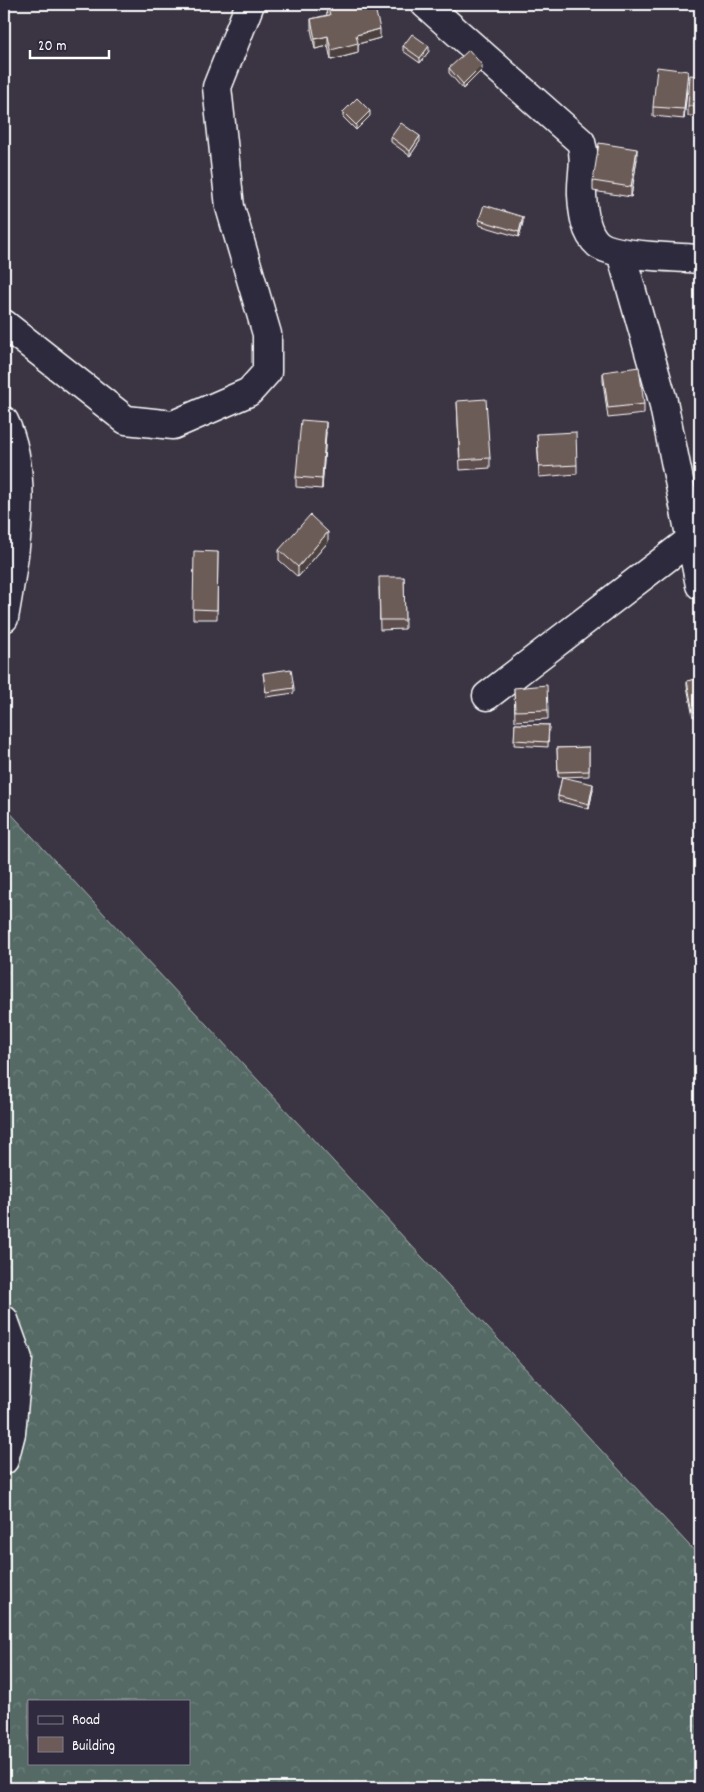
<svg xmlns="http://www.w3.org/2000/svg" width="704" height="1792" viewBox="0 0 704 1792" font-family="Dekko,sans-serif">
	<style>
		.forest { fill: url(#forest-crowns); stroke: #aab4b2; fill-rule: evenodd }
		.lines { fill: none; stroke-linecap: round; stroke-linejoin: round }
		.minor-casing { stroke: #fff; stroke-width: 31 }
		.minor { stroke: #2f2a3d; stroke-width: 28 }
		.wall { fill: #5d4e4d; stroke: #fff }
		.shaded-wall { fill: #4c403e; stroke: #fff }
		.building { fill: #6c5b59; stroke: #fff }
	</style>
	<defs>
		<pattern id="forest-crowns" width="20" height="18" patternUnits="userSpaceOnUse" patternTransform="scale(1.25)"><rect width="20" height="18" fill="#546a65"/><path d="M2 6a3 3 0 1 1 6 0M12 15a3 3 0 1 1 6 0" fill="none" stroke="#6e807c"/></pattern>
	</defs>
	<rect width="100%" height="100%" fill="#3b3443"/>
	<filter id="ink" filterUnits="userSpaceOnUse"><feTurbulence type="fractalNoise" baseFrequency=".02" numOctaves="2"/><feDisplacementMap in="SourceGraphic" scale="10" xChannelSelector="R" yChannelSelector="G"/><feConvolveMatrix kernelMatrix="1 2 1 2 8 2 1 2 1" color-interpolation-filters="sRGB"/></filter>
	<g filter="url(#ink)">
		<path class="forest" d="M4,806L700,1557V1788H4ZM29,1701H189V1763H29Z"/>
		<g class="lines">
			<defs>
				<path id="minor" d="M425,4L581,142C587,162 581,175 582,195C583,212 585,233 598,244C614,257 678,257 700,259
					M621,253L663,401L700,585
					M4,324L126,420L173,425L249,392L267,372V334L230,207L217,87L250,4
					M4,421C31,475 14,560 4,618
					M487,696L690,540
					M4,1320L18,1359L11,1433L4,1460"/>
			</defs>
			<use href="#minor" class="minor-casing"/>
			<use href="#minor" class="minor"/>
		</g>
		<path class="wall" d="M325,4H374L380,38L358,44V53L331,60L328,46L315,49L311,29V19L327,15Z
			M403,46L429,51L420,63L403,51Z
			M449,68L482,70L463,89L449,73Z
			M700,76V116H688V106Z
			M688,80L684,119L653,116V107Z
			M343,112L370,116L356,130L343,117Z
			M391,137L420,141L410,156L391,142Z
			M637,159L631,197L593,191V181Z
			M479,220L523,222L519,237L479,225Z
			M700,306V337H695V332Z
			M603,372L644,404V414L608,418L603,381Z
			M457,401L490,458V468L460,470Z
			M326,432L322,489L296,487V477Z
			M537,434L577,465V474L539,477Z
			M328,542L298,577L279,560V550Z
			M218,552L217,619H193V609Z
			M404,577L405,629L380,630L379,587Z
			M263,673L294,688V693L266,697Z
			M700,678V716L693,717L687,686V681Z
			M514,688L548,710V719L515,721Z
			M515,724L549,725L548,747L514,745Z
			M589,747V776L562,777L593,789L589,809L558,801V796L562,777H558L557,748Z"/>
		<path class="shaded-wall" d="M380,29V38L358,44V53L331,60V50L356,35Z
			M328,36V46L315,49V39Z
			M429,46V51L420,63V58Z
			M482,65V70L463,89V84Z
			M688,71V80L684,119V109Z
			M370,111V116L356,130V125Z
			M420,136V141L410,156V151Z
			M637,149V159L631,197V187Z
			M523,217V222L519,237V232Z
			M326,422V432L322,489V479Z
			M328,532V542L298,577V567Z
			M593,784V789L589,809V804Z"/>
		<path class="building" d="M327,4H374L380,29L356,35L358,43L331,50L328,36L315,39L311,19L330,15Z
			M412,34L429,46L420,58L403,46Z
			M469,50L482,65L463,84L449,68Z
			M657,67L688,71L684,109L653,107Z
			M690,75L700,76V106H688Z
			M357,98L370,111L356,125L343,112Z
			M401,123L420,136L410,151L391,137Z
			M599,143L637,149L631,187L593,181Z
			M484,205L523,217L519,232L479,220Z
			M698,305L700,306V332H695Z
			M639,367L644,404L608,408L603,372Z
			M486,399L490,458L460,460L457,401Z
			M301,420L326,422L322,479L296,477Z
			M576,432L577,465L539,467L537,434Z
			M310,515L328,532L298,567L279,550Z
			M194,551L218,552L217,610L193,609Z
			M379,577H404L405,620H380Z
			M291,669L294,688L266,692L263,673Z
			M700,678V711L693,712L687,681Z
			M547,685L548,710L515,711L514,688Z
			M515,724L549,725L548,742L514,740Z
			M589,747V771L558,772L557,748Z
			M562,777L593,784L589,804L558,796Z"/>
	</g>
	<rect width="704" height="1792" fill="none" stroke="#2f2a3d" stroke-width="20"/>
	<rect x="10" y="10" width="684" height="1772" fill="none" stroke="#fff" stroke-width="2" filter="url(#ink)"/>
	<rect x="28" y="1700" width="162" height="65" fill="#2f2a3d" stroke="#827f8b"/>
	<rect x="38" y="1716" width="25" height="8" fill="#2f2a3d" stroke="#827f8b"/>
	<text x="72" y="1724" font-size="15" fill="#ffffff">Road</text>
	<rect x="38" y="1737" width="25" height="15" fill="#6c5b59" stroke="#827f8b"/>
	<text x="72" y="1750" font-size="15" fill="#ffffff">Building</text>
	<path d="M30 50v8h79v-8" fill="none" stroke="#ffffff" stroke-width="2.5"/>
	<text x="38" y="50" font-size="15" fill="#ffffff" stroke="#2f2a3d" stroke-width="4" paint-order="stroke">20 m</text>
</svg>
